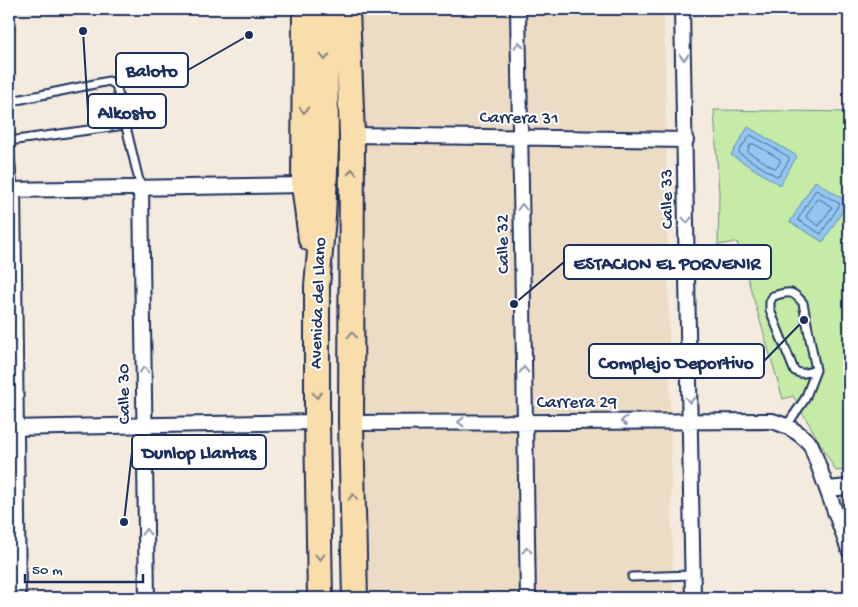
<svg xmlns="http://www.w3.org/2000/svg" width="858" height="607" viewBox="0 0 858 607" font-family="'Gochi Hand',sans-serif">
	<style>
		.built { fill: #ecdcc5 }
		.green { fill: #c5eba6; stroke: #708d82 }
		.water { fill: #93c6f0; stroke: #638ab6 }
		.lines { fill: none; stroke-linecap: round; stroke-linejoin: round }
		.shore { stroke: #4b6b98; stroke-width: 1 }
		.service-casing { stroke: #1b2f5e; stroke-width: 11 }
		.minor-casing { stroke: #1b2f5e; stroke-width: 18 }
		.trunk-casing { stroke: #1b2f5e; stroke-width: 28 }
		.service { stroke: #fff; stroke-width: 7 }
		.minor { stroke: #fff; stroke-width: 14 }
		.trunk { stroke: #f9ddab; stroke-width: 24 }
		.oneway { stroke: #8d97ae }
		.oneway2 { stroke: #8a8684 }
		.labels { text-anchor: middle; dominant-baseline: central; stroke-width: 4; stroke-linejoin: round; paint-order: stroke }
		.street-label { font-size: 18px; fill: #1b2f5e; stroke: #fff }
		.leader { fill: none; stroke: #1b2f5e; stroke-width: 2 }
		.callout-dot { fill: #1b2f5e; stroke: #fff; stroke-width: 2 }
		.callout { fill: #fff; stroke: #1b2f5e; stroke-width: 2 }
		.callout-label { font-size: 19px; text-anchor: middle; font-weight: bold; fill: #1b2f5e }
	</style>
	<rect width="100%" height="100%" fill="#f4eadd"/>
	<filter id="ink" filterUnits="userSpaceOnUse"><feTurbulence type="fractalNoise" baseFrequency=".02" numOctaves="2"/><feDisplacementMap in="SourceGraphic" scale="10" xChannelSelector="R" yChannelSelector="G"/><feConvolveMatrix kernelMatrix="1 2 1 2 8 2 1 2 1" color-interpolation-filters="sRGB"/></filter>
	<g filter="url(#ink)">
		<path class="built" d="M348,9H664L673,598H370Z"/>
		<path class="green" d="M714,110L849,112V470L836,471L793,396L783,399L737,242L718,245L719,193Z"/>
		<path class="water" d="M748,127L797,156L780,185L731,155Z
			M815,181L848,202L823,242L790,222Z"/>
		<g class="lines">
			<path class="shore" d="M751,135L789,157V160L779,176H776L740,154L739,151Z
				M751,144H754L780,159V162L777,167L774,168L748,152V150Z
				M816,190L840,204L821,234L798,220Z
				M818,198L832,207L819,226L806,217Z"/>
			<defs>
				<path id="service" d="M9,106L12,101L109,81L116,85L141,189
					M9,141L125,125
					M9,144L13,190
					M787,425L805,399L816,370L803,303C792,289 788,292 773,296L770,302V310L794,370C801,376 808,372 816,370
					M632,577L692,575"/>
				<path id="minor" d="M518,9L528,598
					M682,9L693,598
					M352,135L686,140
					M141,189L147,598
					M9,190L304,185
					M13,190L18,598
					M351,423L772,421C789,426 799,432 811,445L849,550
					M9,428L317,422
					M827,489L849,487"/>
				<path id="trunk" d="M305,9L304,185L311,239
					M347,9L352,135L351,423L355,598
					M320,598L317,422V286L323,217L326,148L325,9"/>
			</defs>
			<use href="#service" class="service-casing"/>
			<use href="#minor" class="minor-casing"/>
			<use href="#trunk" class="trunk-casing"/>
			<use href="#service" class="service"/>
			<use href="#minor" class="minor"/>
			<use href="#trunk" class="trunk"/>
		</g>
		<defs><path id="oneway-chevron" d="M-2-3.5L2.5 0L-2 3.5" fill="none" stroke-width="1.6" stroke-linecap="round" stroke-linejoin="round" transform="scale(1.25)"/></defs>
		<g class="oneway">
			<use href="#oneway-chevron" transform="translate(519 45) rotate(-91)"/>
			<use href="#oneway-chevron" transform="translate(684 57) rotate(89)"/>
			<use href="#oneway-chevron" transform="translate(522 207) rotate(-91)"/>
			<use href="#oneway-chevron" transform="translate(687 220) rotate(89)"/>
			<use href="#oneway-chevron" transform="translate(144 370) rotate(-91)"/>
			<use href="#oneway-chevron" transform="translate(524 370) rotate(-91)"/>
			<use href="#oneway-chevron" transform="translate(690 400) rotate(89)"/>
			<use href="#oneway-chevron" transform="translate(624 421) rotate(180)"/>
			<use href="#oneway-chevron" transform="translate(461 422) rotate(180)"/>
			<use href="#oneway-chevron" transform="translate(146 532) rotate(-91)"/>
			<use href="#oneway-chevron" transform="translate(527 550) rotate(-91)"/>
		</g>
		<g class="oneway2">
			<use href="#oneway-chevron" transform="translate(325 57) rotate(89)"/>
			<use href="#oneway-chevron" transform="translate(304 110) rotate(90)"/>
			<use href="#oneway-chevron" transform="translate(352 172) rotate(-90)"/>
			<use href="#oneway-chevron" transform="translate(352 335) rotate(-90)"/>
			<use href="#oneway-chevron" transform="translate(317 395) rotate(90)"/>
			<use href="#oneway-chevron" transform="translate(353 497) rotate(-91)"/>
			<use href="#oneway-chevron" transform="translate(320 557) rotate(89)"/>
		</g>
	</g>
	<g class="labels">
		<g class="street-label">
			<text transform="translate(519 119) rotate(1)">Carrera 31</text>
			<text transform="translate(668 199) rotate(-91)">Calle 33</text>
			<text transform="translate(504 244) rotate(-91)">Calle 32</text>
			<text transform="translate(319 303) rotate(-88)">Avenida del Llano</text>
			<text transform="translate(125 394) rotate(-91)">Calle 30</text>
			<text x="577" y="403">Carrera 29</text>
		</g>
	</g>
	<path class="leader" d="M249 35L188 70M83 31L88 111M514 304L564 262M804 320L764 361M124 522L132 452"/>
	<g class="callout-dot">
		<circle cx="249" cy="35" r="5"/>
		<circle cx="83" cy="31" r="5"/>
		<circle cx="514" cy="304" r="5"/>
		<circle cx="804" cy="320" r="5"/>
		<circle cx="124" cy="522" r="5"/>
	</g>
	<g class="callout">
		<rect x="116" y="53" width="72" height="34" rx="5"/>
		<rect x="88" y="94" width="78" height="34" rx="5"/>
		<rect x="564" y="245" width="207" height="34" rx="5"/>
		<rect x="589" y="344" width="175" height="34" rx="5"/>
		<rect x="132" y="435" width="134" height="34" rx="5"/>
	</g>
	<g class="callout-label">
		<text x="152" y="76">Baloto</text>
		<text x="127" y="118">Alkosto</text>
		<text x="667" y="269">ESTACION EL PORVENIR</text>
		<text x="676" y="368">Complejo Deportivo</text>
		<text x="199" y="458">Dunlop Llantas</text>
	</g>
	<rect width="858" height="607" fill="none" stroke="#fff" stroke-width="30"/>
	<rect x="15" y="15" width="828" height="577" fill="none" stroke="#1b2f5e" stroke-width="2" filter="url(#ink)"/>
	<path d="M25 574v8h118v-8" fill="none" stroke="#1b2f5e" stroke-width="2.5"/>
	<text x="32" y="574" font-size="15" fill="#1b2f5e" stroke="#ffffff" stroke-width="4" paint-order="stroke">50 m</text>
</svg>
